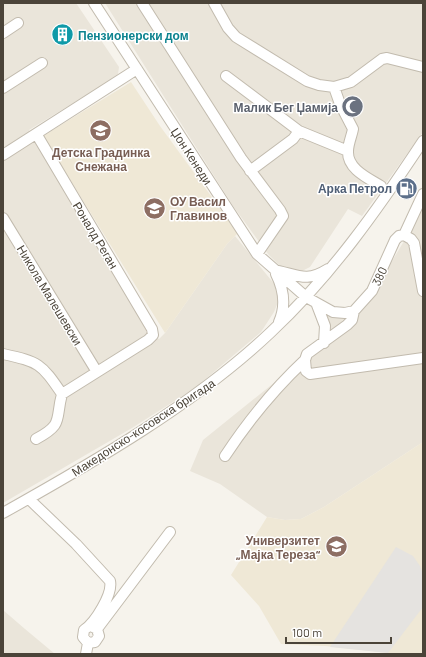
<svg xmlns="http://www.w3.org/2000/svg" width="426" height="657" viewBox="0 0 426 657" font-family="Barlow,sans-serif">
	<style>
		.residential { fill: #eae5da }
		.education { fill: #efe8d6 }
		.parking { fill: #e5e3e0 }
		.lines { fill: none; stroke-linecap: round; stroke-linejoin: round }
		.minor-casing { stroke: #c2bbae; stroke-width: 12 }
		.minor { stroke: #fff; stroke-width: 10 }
		.labels { text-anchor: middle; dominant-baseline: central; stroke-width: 3; stroke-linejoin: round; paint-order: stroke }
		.culture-label { font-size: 12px; font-weight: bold; fill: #0d838f; stroke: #fff; text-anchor: start }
		.worship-label { font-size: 12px; font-weight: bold; fill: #5b616d; stroke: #fff; text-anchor: end }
		.education-label { font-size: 12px; font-weight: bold; fill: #785e54; stroke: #fff }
		.street-label { font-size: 12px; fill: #4b4439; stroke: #fff }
		.service-label { font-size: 12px; font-weight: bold; fill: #4e5e75; stroke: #fff; text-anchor: end }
	</style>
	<rect width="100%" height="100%" fill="#f6f3ec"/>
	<path class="residential" d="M4,3H76L119,67L118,74L114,78L29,130L149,326V333L159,339L165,333L227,244L235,236L276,286L278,302L274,312L261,332L195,388L132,428L3,503Z
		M105,3H423V132L362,216L348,209L310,267L302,271L291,272L280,266L268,254L233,206Z
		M423,196V442L324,507L301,519L285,520L267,517L220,484L190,471L203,440L306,357L328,333V316L346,319L357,315L364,308L410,231Z
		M3,610L25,629L55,654H3Z"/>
	<path class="education" d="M131,82L160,126L238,233L227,244L165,333L43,136Z
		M423,442V654H398L325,646L281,644L259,606L231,575L267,517L285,520L301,519L324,507Z"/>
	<path class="parking" d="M396,547L413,556L420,566L423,574V607L388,653L330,647Z"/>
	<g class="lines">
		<defs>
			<path id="minor" d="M94,3L257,254L306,297L333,312L345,313L354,311L372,291L395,240L399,236L404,235
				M142,3L241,158L280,210L283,216L257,254
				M214,3L228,28L236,37L307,81L319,85L334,87L351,82L382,59L387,58L423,67
				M3,33L18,23
				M226,76L299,131L348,151
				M334,87L340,104L353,129C352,135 348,144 348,151C347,169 368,178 381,186
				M3,88L42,63
				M37,135L152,329L153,335L148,340L62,394
				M3,155L137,69
				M250,171L293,139L299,131
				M3,218L97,372
				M404,235L411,239L414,243L423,291
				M404,235L423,194
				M279,271C300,276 307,282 328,269
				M276,274C284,290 286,306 279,322
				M317,305L325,326L324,343
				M3,354C39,362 41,363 62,394C55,420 64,424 36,439
				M305,360L306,371L310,374L423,358
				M225,456C248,421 274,389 305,360L307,354L347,325L352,320L354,311
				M29,499L76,544L110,581C113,594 95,623 84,630L83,637L88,643L95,642L99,636L97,629L91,626
				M3,513C94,462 195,404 271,332C331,276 378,209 423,141
				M97,629L170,532
				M86,654L88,643"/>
		</defs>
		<use href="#minor" class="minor-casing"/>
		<use href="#minor" class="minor"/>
	</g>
	<defs>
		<symbol id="building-disc" viewBox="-11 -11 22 22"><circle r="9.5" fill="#0f9aa8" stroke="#fff"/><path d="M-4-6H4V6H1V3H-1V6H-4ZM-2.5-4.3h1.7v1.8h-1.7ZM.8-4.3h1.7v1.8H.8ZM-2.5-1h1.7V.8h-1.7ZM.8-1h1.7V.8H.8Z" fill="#fff"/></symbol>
		<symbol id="mosque-disc" viewBox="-11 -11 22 22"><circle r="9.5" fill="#6b7280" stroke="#fff"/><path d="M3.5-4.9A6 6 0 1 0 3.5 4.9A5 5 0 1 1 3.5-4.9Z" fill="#fff"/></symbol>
		<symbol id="school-disc" viewBox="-11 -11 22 22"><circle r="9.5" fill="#8d6e63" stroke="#fff"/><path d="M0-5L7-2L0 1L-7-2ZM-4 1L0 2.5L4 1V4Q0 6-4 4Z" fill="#fff"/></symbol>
		<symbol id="fuel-disc" viewBox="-11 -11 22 22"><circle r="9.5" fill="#5c6f8a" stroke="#fff"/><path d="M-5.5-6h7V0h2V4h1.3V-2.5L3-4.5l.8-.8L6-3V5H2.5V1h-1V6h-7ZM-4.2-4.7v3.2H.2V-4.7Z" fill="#fff"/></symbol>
		<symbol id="university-disc" viewBox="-11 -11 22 22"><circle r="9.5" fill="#8d6e63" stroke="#fff"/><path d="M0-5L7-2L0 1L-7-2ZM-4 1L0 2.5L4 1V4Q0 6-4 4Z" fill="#fff"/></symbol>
	</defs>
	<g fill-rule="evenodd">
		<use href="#building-disc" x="50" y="22" width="25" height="25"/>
		<use href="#mosque-disc" x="340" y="94" width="25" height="25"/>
		<use href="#school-disc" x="88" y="118" width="25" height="25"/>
		<use href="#fuel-disc" x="394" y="176" width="25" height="25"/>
		<use href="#school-disc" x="142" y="196" width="25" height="25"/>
		<use href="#university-disc" x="324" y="534" width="25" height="25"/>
	</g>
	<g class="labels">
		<g class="culture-label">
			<text x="78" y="35">Пензионерски дом</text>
		</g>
		<g class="worship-label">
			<text x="338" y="107">Малик Бег Џамија</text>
		</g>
		<g class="education-label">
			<text x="101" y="152">Детска Градинка<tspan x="101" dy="14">Снежана</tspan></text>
			<text x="170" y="201" text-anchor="start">ОУ Васил<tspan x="170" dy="14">Главинов</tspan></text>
			<text x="320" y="540" text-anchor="end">Универзитет<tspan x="320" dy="14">„Мајка Тереза“</tspan></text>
		</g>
		<g class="street-label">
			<text transform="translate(192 156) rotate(57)">Џон Кенеди</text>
			<text transform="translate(96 235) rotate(59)">Роналд Реган</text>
			<text transform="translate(379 276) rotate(-65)">380</text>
			<text transform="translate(50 295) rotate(59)">Никола Малешевски</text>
			<text transform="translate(143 427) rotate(-33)">Македонско-косовска бригада</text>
		</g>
		<g class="service-label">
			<text x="392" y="188">Арка Петрол</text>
		</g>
	</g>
	<rect width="426" height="657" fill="none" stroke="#4b4439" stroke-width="8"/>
	<path d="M286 637v6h105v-6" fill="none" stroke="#4b4439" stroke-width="2"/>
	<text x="292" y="637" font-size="12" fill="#4b4439" stroke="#ffffff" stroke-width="3" paint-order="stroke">100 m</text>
</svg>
